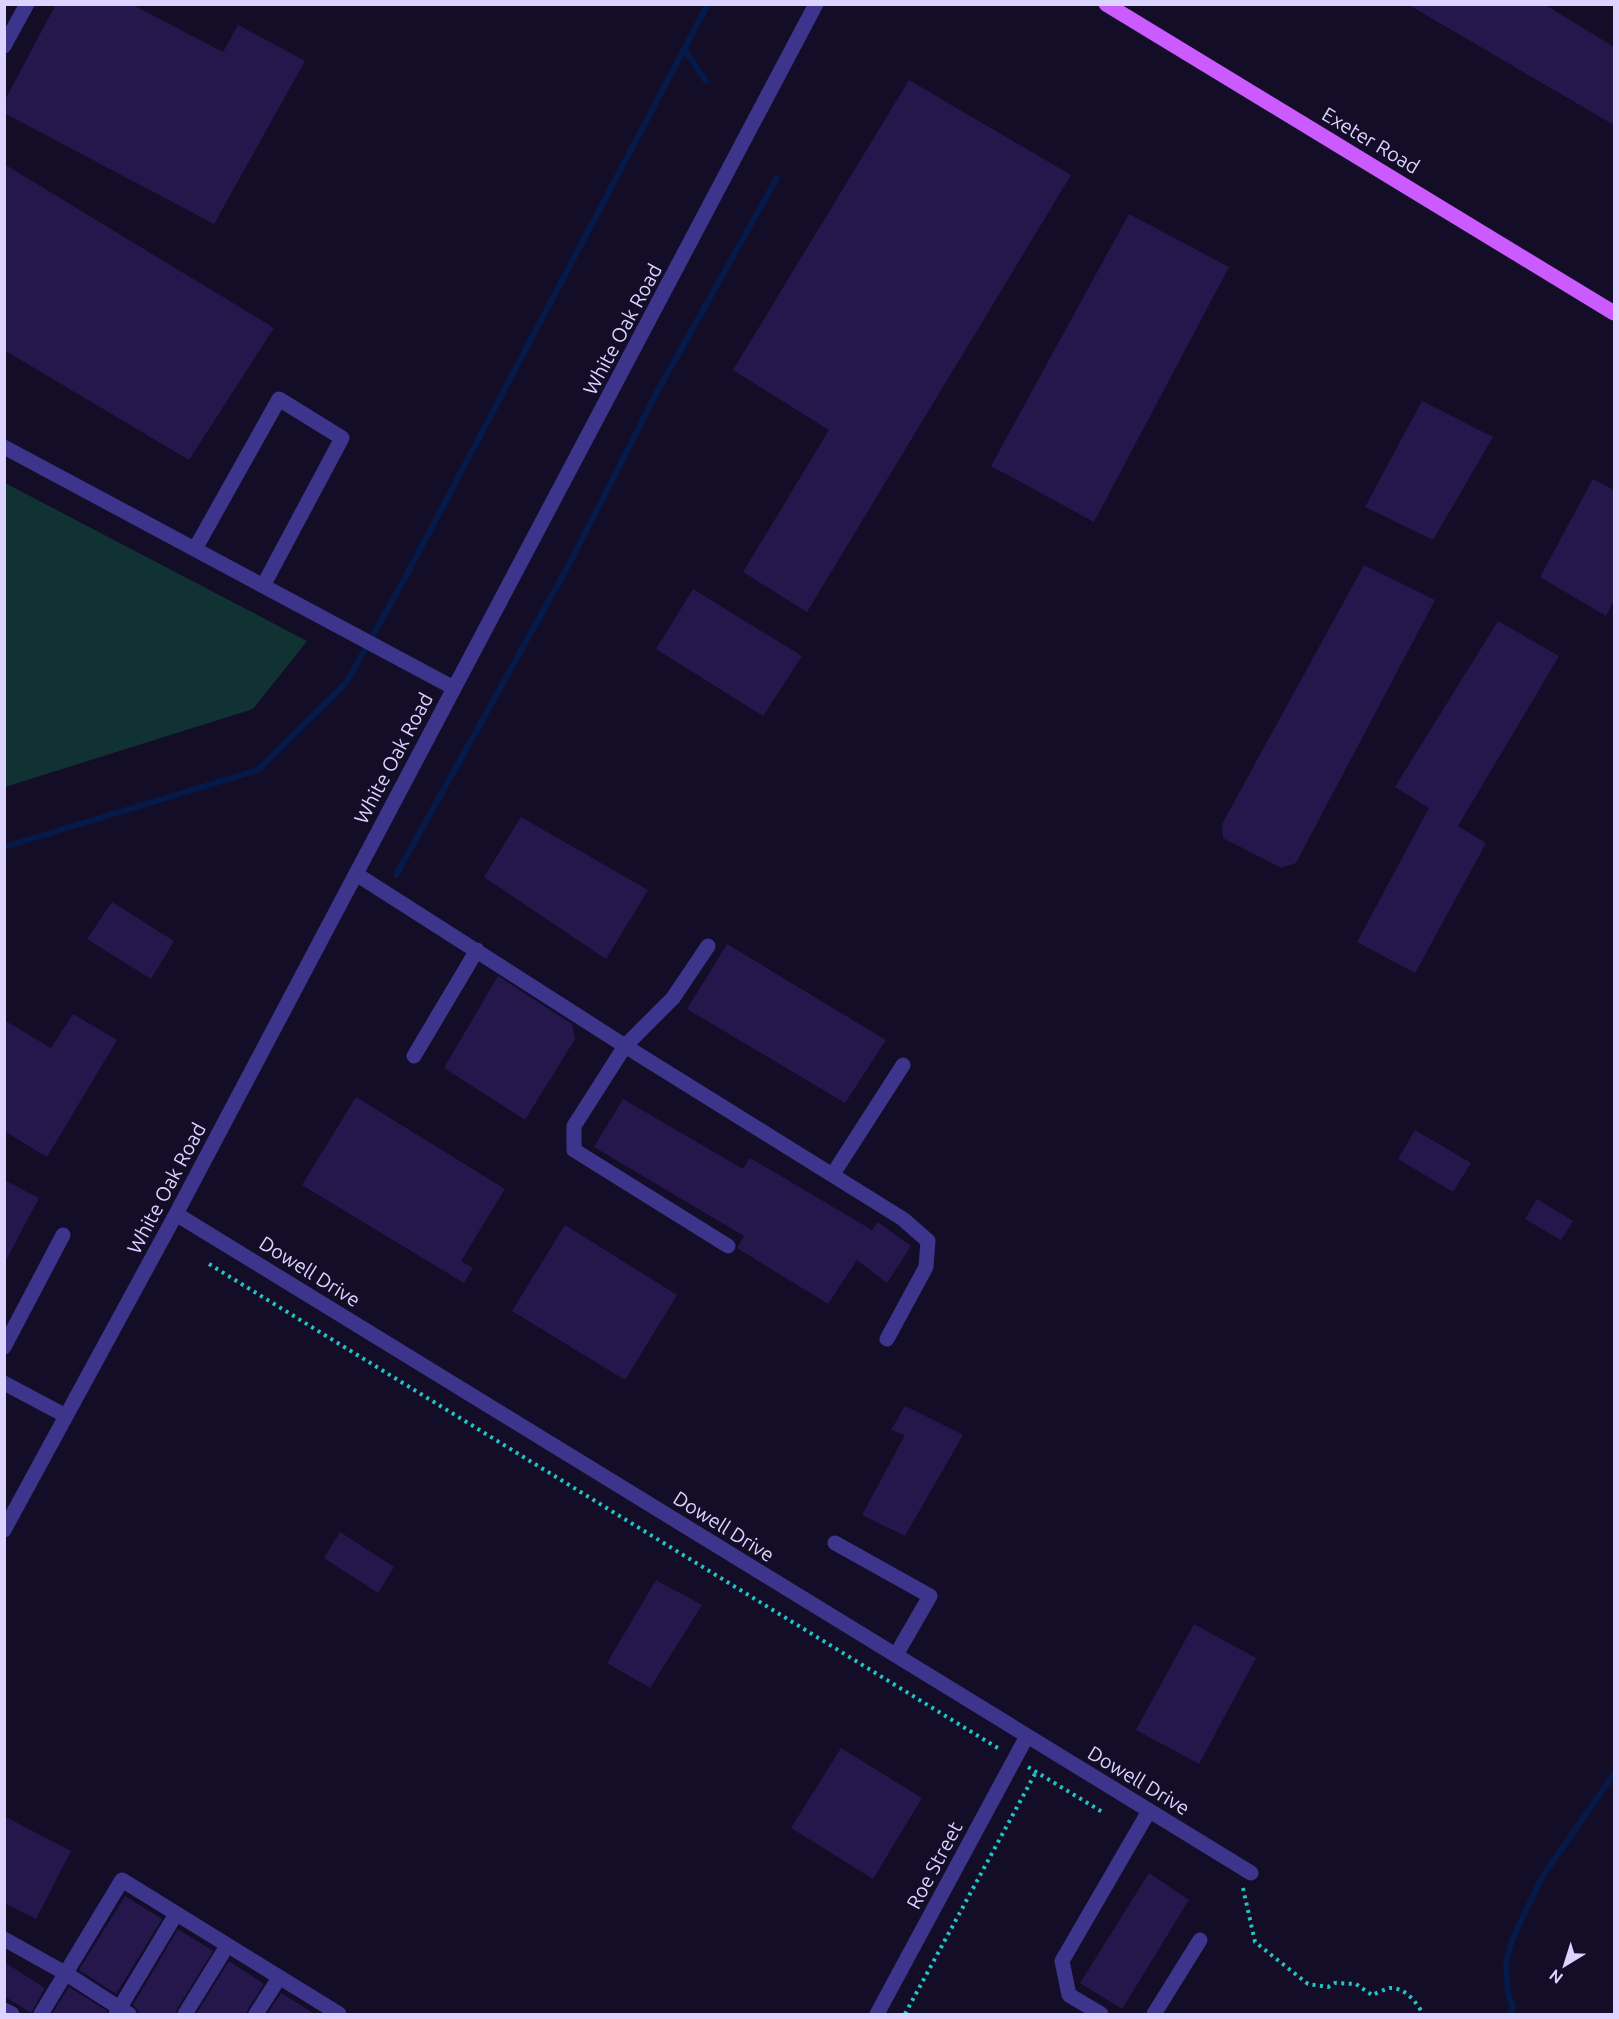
<svg xmlns="http://www.w3.org/2000/svg" width="1619" height="2019" viewBox="0 0 1619 2019" font-family="Ubuntu,sans-serif">
	<style>
		.green { fill: #103233 }
		.lines { fill: none; stroke-linecap: round; stroke-linejoin: round }
		.stream { stroke: #051a49; stroke-width: 6 }
		.building { fill: #25174b }
		.path { stroke: #24c3c4; stroke-width: 4; stroke-dasharray: 3 4.5; stroke-linecap: butt }
		.minor { stroke: #3d348b; stroke-width: 15 }
		.major { stroke: #cc5bff; stroke-width: 15 }
		.labels { text-anchor: middle; dominant-baseline: central; stroke-width: 4.5; stroke-linejoin: round; paint-order: stroke }
		.street-label { font-size: 20px; fill: #dcd4ff; stroke: #130d28 }
	</style>
	<rect width="100%" height="100%" fill="#130d28"/>
	<path class="green" d="M4,483H5L307,641L253,709L5,787Z"/>
	<g class="lines">
		<path class="stream" d="M684,49L706,81
			M4,847L258,770L346,683L405,578L708,4
			M396,875L572,559L657,392L777,178
			M1510,2014L1513,2006L1508,1994L1506,1963L1511,1942L1542,1877L1614,1774"/>
	</g>
	<path class="building" d="M56,4H131L223,52L238,25L305,61L214,224L4,113V102Z
		M1407,4H1544L1614,47V125Z
		M909,80L1071,175L807,612L743,572L829,430L733,370Z
		M4,164L274,328L189,460L4,350Z
		M1129,214L1229,267L1094,522L991,466Z
		M1422,401L1493,437L1433,540L1365,507Z
		M1593,479L1614,490V600L1606,616L1540,577Z
		M1364,565L1435,600L1296,863L1281,868L1223,838L1222,824Z
		M693,589L802,656L763,716L656,649Z
		M1498,621L1559,656L1458,826L1486,843L1415,973L1357,942L1429,808L1395,787Z
		M521,817L648,890L606,959L484,877Z
		M112,902L174,941L151,979L87,939Z
		M727,944L886,1040L845,1103L687,1009Z
		M498,976L572,1024L575,1039L525,1120L444,1068Z
		M73,1014L117,1040L47,1157L4,1131V1020L51,1048Z
		M356,1097L505,1189L461,1261L473,1268L464,1283L302,1185Z
		M623,1099L743,1169L750,1158L872,1230L878,1222L911,1246L887,1283L857,1260L828,1304L737,1248L744,1236L594,1147Z
		M1415,1130L1471,1163L1453,1192L1398,1159Z
		M4,1180L39,1198L4,1264Z
		M1537,1199L1573,1221L1561,1240L1525,1219Z
		M565,1225L677,1295L625,1380L512,1311Z
		M905,1406L963,1435L905,1536L862,1515L905,1435L891,1430Z
		M340,1532L394,1567L378,1593L324,1558Z
		M656,1580L702,1605L650,1688L607,1663Z
		M1194,1624L1256,1658L1199,1764L1136,1730Z
		M841,1748L922,1798L873,1879L791,1828Z
		M4,1816L71,1851L36,1919L4,1903Z
		M1149,1873L1189,1900L1122,2009L1080,1983Z
		M125,1896L162,1919L116,1994L79,1970Z
		M178,1929L213,1951L177,2009L175,2014H139L137,2009L133,2005Z
		M229,1961L264,1984L248,2009L246,2014H196Z
		M4,1962L45,1988L31,2013L4,1996Z
		M69,1987L107,2011L106,2014H52Z
		M281,1993L315,2014H267Z"/>
	<g class="lines">
		<path class="path" d="M209,1264L1001,1750
			M1028,1767L1104,1813
			M1243,1888L1255,1942L1308,1984L1328,1987L1335,1983L1356,1984L1372,1995C1377,1993 1385,1989 1390,1988C1405,1987 1417,2003 1423,2014
			M905,2014L1036,1772"/>
		<path class="minor" d="M4,46L27,4
			M4,447L454,688
			M195,549L279,399L342,438L263,586
			M356,874L625,1046L903,1219L928,1241L926,1267L887,1339
			M708,946L673,998L625,1046L574,1126V1150L728,1246
			M414,1056L477,950
			M833,1174L903,1065
			M176,1214L1251,1873
			M4,1347L63,1235
			M4,1383L66,1416
			M4,1530L176,1214L816,4
			M835,1543L930,1596L896,1655
			M4,1939L65,1973L129,2014
			M4,2010L12,2014
			M41,2014L122,1880L339,2014
			M116,2014L176,1914
			M185,2014L227,1946
			M256,2014L279,1978
			M877,2014L1027,1736
			M1101,2014L1069,1995L1062,1961L1149,1811
			M1154,2014L1200,1940"/>
		<path class="major" d="M1106,4L1614,313"/>
	</g>
	<g class="labels">
		<g class="street-label">
			<text transform="translate(1371 140) rotate(31)">Exeter Road</text>
			<text transform="translate(622 329) rotate(-62)">White Oak Road</text>
			<text transform="translate(393 758) rotate(-62)">White Oak Road</text>
			<text transform="translate(166 1188) rotate(-62)">White Oak Road</text>
			<text transform="translate(310 1271) rotate(32)">Dowell Drive</text>
			<text transform="translate(724 1526) rotate(32)">Dowell Drive</text>
			<text transform="translate(1139 1780) rotate(31)">Dowell Drive</text>
			<text transform="translate(934 1865) rotate(-62)">Roe Street</text>
		</g>
	</g>
	<rect width="1619" height="2019" fill="none" stroke="#dcd4ff" stroke-width="12"/>
	<g transform="translate(1565 1965) rotate(218)" stroke="#130d28" stroke-width="4.5" paint-order="stroke">
	<path d="M0-4.5L10 22L0 15L-10 22Z" fill="#dcd4ff"/>
	<text y="-9" font-size="16" font-weight="bold" text-anchor="middle" fill="#dcd4ff">N</text>
	</g>
</svg>
